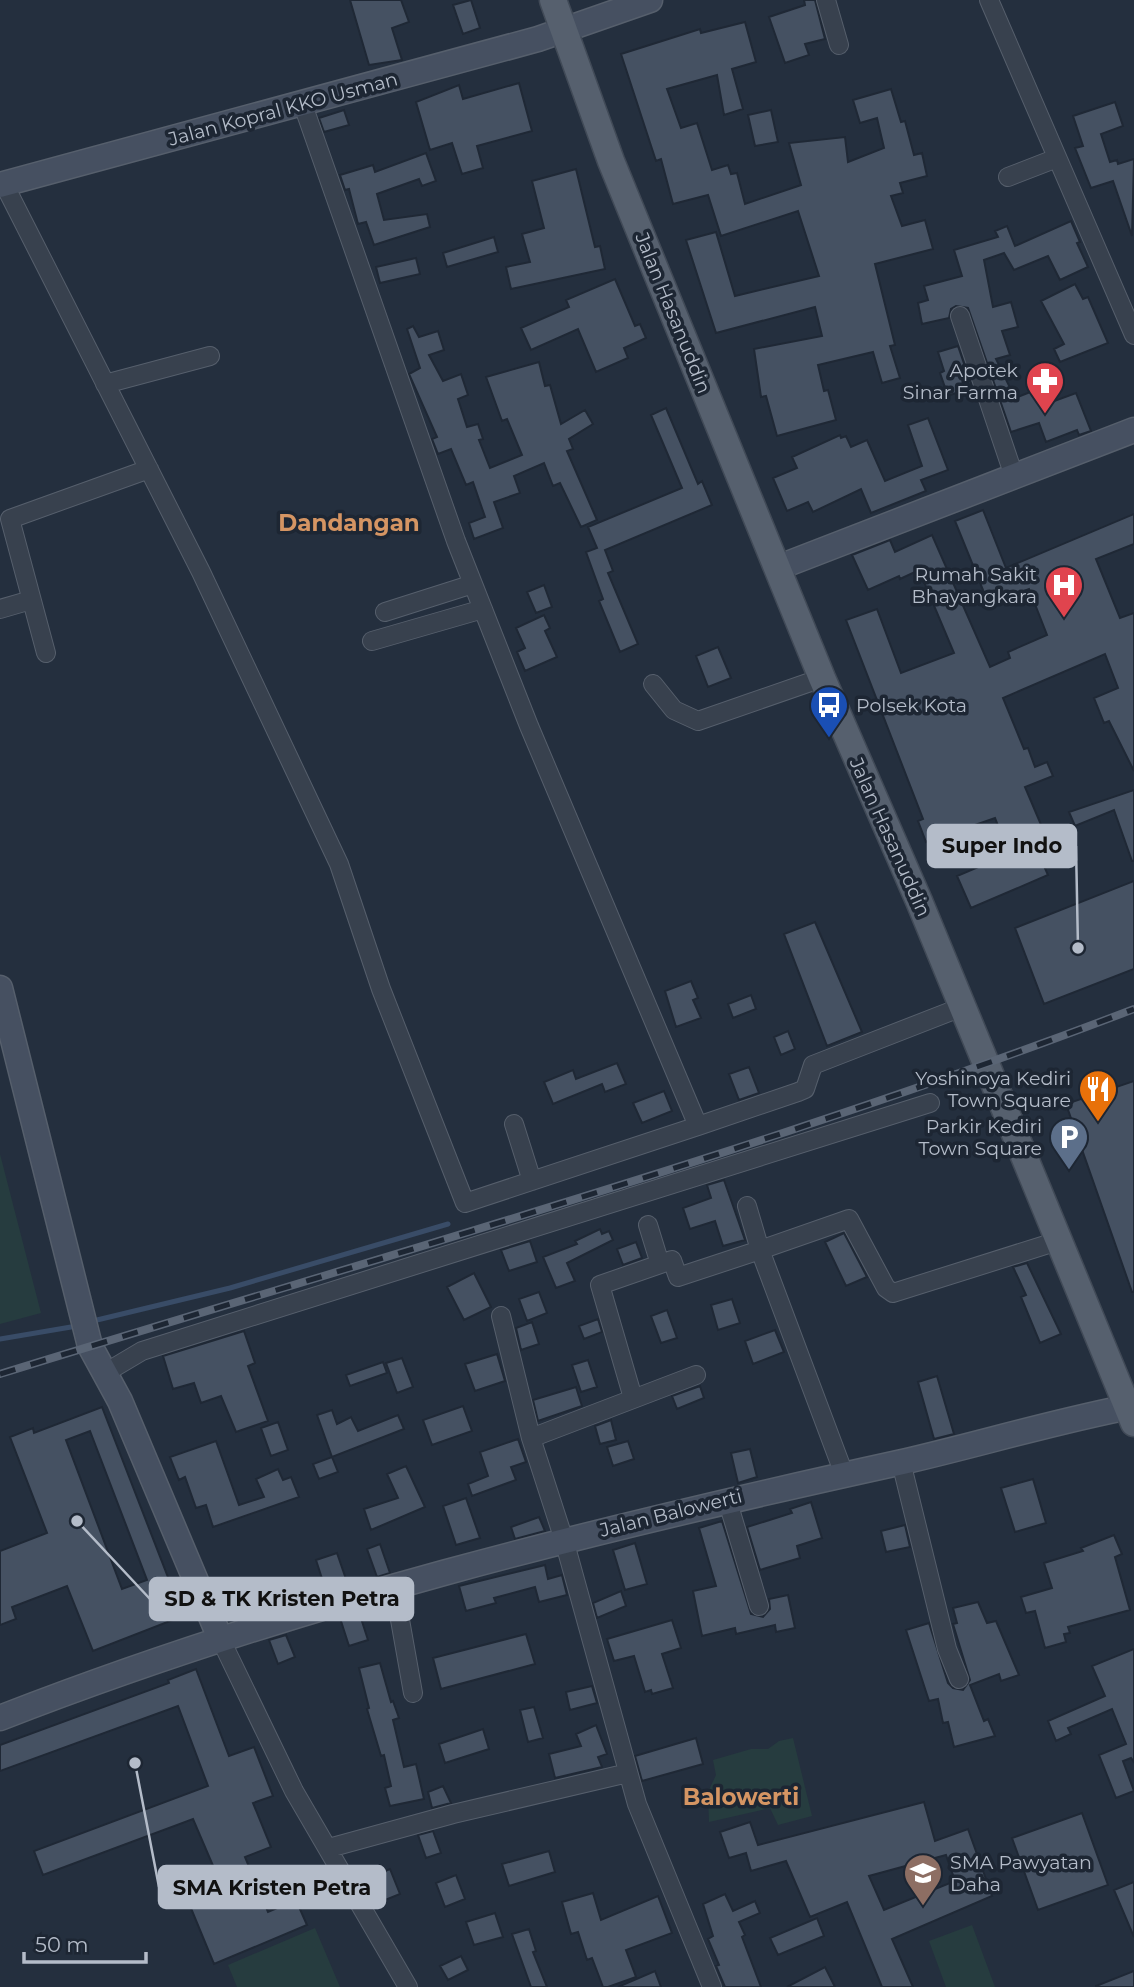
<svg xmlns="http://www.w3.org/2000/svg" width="1134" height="1987" viewBox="0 0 1134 1987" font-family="Montserrat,sans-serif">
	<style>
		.green { fill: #263c3f }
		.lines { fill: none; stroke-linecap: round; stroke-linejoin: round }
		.stream { stroke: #394c67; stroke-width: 5 }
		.building { fill: #455162; stroke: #1f2835; stroke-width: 2; fill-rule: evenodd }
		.street-casing { stroke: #565f6c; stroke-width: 20 }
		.secondary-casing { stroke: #565f6c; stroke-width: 27 }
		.primary-casing { stroke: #414a57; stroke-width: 29 }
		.street { stroke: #38414e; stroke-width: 18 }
		.secondary { stroke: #465061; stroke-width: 24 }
		.primary { stroke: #56606e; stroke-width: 26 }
		.rail-casing { stroke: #5a6575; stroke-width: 8 }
		.rail { stroke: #1d2633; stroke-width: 5; stroke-dasharray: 16; stroke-linecap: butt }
		.labels { text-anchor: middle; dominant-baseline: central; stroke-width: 7; stroke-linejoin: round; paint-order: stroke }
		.street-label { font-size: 19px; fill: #b4bcc9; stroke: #1d2633 }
		.poi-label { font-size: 19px; fill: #b4bcc9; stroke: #1d2633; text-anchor: end }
		.quarter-label { font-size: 23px; font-weight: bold; fill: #d59563; stroke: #1d2633 }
		.leader { fill: none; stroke: #b4bcc9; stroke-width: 2.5 }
		.callout-dot { fill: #b4bcc9; stroke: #1d2633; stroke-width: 2.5 }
		.callout { fill: #b4bcc9; stroke: #b4bcc9; stroke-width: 2.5 }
		.callout-label { font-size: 21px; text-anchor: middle; font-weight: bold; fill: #111 }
	</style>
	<rect width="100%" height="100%" fill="#242f3e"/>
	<path class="green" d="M0,1154L41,1313L0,1324Z
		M793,1738L812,1816L778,1825L770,1808L709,1822L708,1792L716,1775L713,1760L751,1749H768L779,1741Z
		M972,1925L995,1987H946L929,1941Z
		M315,1928L340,1987H237L228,1965Z"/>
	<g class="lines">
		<path class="stream" d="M97,1320L230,1288L448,1224
			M0,1339L71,1327"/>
	</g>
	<path class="building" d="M350,0H401L409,22L392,28L402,60L369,65Z
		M471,0L480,28L463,34L453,5Z
		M804,0H815L825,39L805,44L809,55L785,63L769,17L805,5Z
		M745,22L756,62L732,69L743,109L724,115L717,75L667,89L681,128L697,123L712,170L728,165L731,174L737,173L745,204L801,185L789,143L845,137L848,162L884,148L877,118L860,123L853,100L891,89L901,122L905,121L914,155L922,153L927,176L900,183L903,193L891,196L902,226L925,220L933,249L875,264L895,345L890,346L900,378L882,383L873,352L818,365L824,391L828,390L836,420L777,436L766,396L761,397L754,349L822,336L815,307L716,333L686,240L716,232L735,296L819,276L798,211L721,236L708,195L673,204L661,159L656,161L621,54L700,29L701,33Z
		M519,83L532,131L477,146L483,168L462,174L452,143L430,150L416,102L459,85L463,99Z
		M1115,102L1123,126L1101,134L1110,162L1117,160L1118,164L1134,159L1132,236L1113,181L1091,188L1075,148L1083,146L1073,116Z
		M344,110L349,125L324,132L319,118Z
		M771,110L778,142L755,146L748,115Z
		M426,153L436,181L422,186L419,179L377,194L384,220L427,214L430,227L374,245L366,222L358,224L349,189L345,190L340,175L373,165L375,172Z
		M576,169L595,247L600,246L605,269L511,289L506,267L530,262L522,234L544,228L532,181Z
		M1071,221L1080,242L1077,243L1088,267L1060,280L1048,256L1014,270L1004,253L984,260L993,307L1011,302L1018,327L1002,331L1010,355L996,359L1015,398L1043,387L1049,403L1076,393L1091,431L1079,435L1077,430L1046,442L1039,423L1011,432L968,308L956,306L951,309L949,318L922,324L918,303L928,300L924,286L962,276L954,250L998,237L995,231L1007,226L1015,246Z
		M494,237L498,252L447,267L443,253Z
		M416,258L420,274L380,283L376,267Z
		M615,279L635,326L640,324L646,338L624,348L628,358L596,372L578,329L531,350L521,328L569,307L566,300Z
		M1075,284L1083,299L1088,297L1108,343L1060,362L1054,349L1064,344L1041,301Z
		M413,326L419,337L438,331L444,350L429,355L443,381L461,374L468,395L458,399L467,427L478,424L483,439L479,440L490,468L522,455L507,419L502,421L486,377L539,362L545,386L550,385L561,424L585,410L593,424L569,439L573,449L567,451L597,520L581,527L560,483L553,486L544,463L514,476L520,493L494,502L503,528L474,539L469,523L485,517L473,482L466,485L451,449L438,454L432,439L437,437L409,374L420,368L407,329Z
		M958,346L972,387L948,396L940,373L944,371L938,352Z
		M666,408L698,484L702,481L712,505L605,550L613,571L608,573L638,644L620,652L599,601L603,599L586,552L597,548L588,527L682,488L651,415Z
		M928,418L948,470L921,480L926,491L871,513L861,489L813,512L808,502L787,511L773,478L797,468L792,457L840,435L841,438L846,436L851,447L867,440L885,481L922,466L908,425Z
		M983,510L1006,568L1134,514V544L1096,559L1120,618L1134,613V771L1109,721L1104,723L1094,698L1118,688L1105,654L1003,698L1024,749L1028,748L1035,767L1047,762L1053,776L1025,787L1042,827L1029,832L1048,875L971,908L957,876L1009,854L995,818L926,842L918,821L923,819L846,620L877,609L901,673L954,653L919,570L900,579L899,576L868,590L852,555L890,540L895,552L932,535L990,667L1010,658L1008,652L1047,635L1029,589L989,605L955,521Z
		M544,585L552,607L536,613L527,592Z
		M544,615L550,628L545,631L557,657L525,671L517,652L525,648L516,628Z
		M718,647L731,678L708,687L696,656Z
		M1134,790V861H1132L1114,810L1075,826L1069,812Z
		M1134,881V969L1044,1004L1015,928Z
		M815,922L862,1032L827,1046L784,934Z
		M691,981L698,998L693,1000L701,1018L676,1027L665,991Z
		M751,995L756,1009L733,1018L728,1004Z
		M788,1031L795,1049L781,1055L774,1037Z
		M617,1063L626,1084L605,1092L602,1084L553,1104L544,1082L573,1070L576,1079Z
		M749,1067L759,1093L739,1100L729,1074Z
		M1134,1081V1292H1132L1066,1104Z
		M664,1091L672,1111L642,1123L633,1103Z
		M724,1180L745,1240L723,1246L715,1221L690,1229L683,1208L711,1198L707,1185Z
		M600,1229L602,1234L609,1231L613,1240L567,1263L575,1281L556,1288L543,1257L577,1244L575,1241Z
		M844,1233L867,1277L846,1286L825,1242Z
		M530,1241L537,1262L509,1271L501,1250Z
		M636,1242L642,1258L623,1265L617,1249Z
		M1027,1263L1061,1334L1040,1343L1021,1297L1026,1295L1013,1267Z
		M474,1273L491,1307L464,1320L447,1287Z
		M539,1292L547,1313L527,1321L519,1299Z
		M732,1299L740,1323L718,1330L711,1305Z
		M667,1310L677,1338L661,1343L651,1316Z
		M598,1319L602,1332L584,1339L579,1326Z
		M532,1322L539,1344L521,1350L516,1328Z
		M775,1330L784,1352L753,1364L745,1341Z
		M244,1331L255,1363L248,1366L268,1421L236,1432L221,1396L201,1403L194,1383L173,1389L163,1356Z
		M497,1354L505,1381L475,1391L465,1364Z
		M402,1358L413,1387L397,1393L386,1363Z
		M588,1360L597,1387L581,1392L572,1365Z
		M383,1362L387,1373L350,1386L346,1375Z
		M937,1376L954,1434L934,1439L918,1382Z
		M700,1386L704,1398L677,1409L672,1396Z
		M576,1387L582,1406L538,1421L533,1400Z
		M463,1406L472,1431L432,1445L423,1420Z
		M102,1407L183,1616L93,1651L67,1586L12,1607L16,1619L0,1625V1551L47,1533L10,1437L33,1428L34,1433ZM90,1431L147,1580L122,1589L66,1440Z
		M332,1410L337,1424L351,1417L358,1431L398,1415L404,1429L332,1457L317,1415Z
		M611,1420L616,1440L600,1444L595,1426Z
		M278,1422L288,1450L271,1456L261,1428Z
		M518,1439L526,1462L511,1467L516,1480L472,1496L468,1484L488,1476L480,1452Z
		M216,1441L239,1505L264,1497L256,1479L278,1469L283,1480L291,1477L299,1497L213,1527L206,1505L196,1508L185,1477L179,1480L170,1457Z
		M628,1441L634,1459L613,1466L607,1447Z
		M750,1449L757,1477L738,1483L731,1453Z
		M332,1457L338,1472L319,1479L313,1464Z
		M406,1466L425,1507L371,1530L364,1509L398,1498L387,1474Z
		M1033,1479L1046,1523L1015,1532L1001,1488Z
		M466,1498L480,1538L456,1545L443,1506Z
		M811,1502L822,1538L797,1546L800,1558L760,1570L747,1527L792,1513L790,1509Z
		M539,1517L545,1531L515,1539L511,1527Z
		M722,1521L751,1614L763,1617L770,1609L769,1599L788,1595L795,1628L776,1632L775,1625L736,1634L735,1628L702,1636L693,1591L716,1586L699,1528Z
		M905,1525L910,1547L886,1552L881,1531Z
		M1114,1535L1122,1554L1115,1557L1130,1610L1068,1627L1070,1633L1064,1634L1066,1642L1045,1648L1035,1611L1026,1613L1021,1597L1052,1588L1044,1563L1083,1551L1081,1548Z
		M635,1543L647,1584L625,1590L613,1550Z
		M380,1544L390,1573L377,1577L367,1549Z
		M337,1553L348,1585L326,1591L316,1560Z
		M545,1565L548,1579L562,1575L567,1595L539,1602L535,1587L494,1598L496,1603L466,1611L459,1586Z
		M621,1591L626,1606L597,1618L593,1603Z
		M978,1602L987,1623L996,1621L1019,1675L1001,1681L999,1674L970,1685L984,1721L988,1719L995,1736L954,1747L948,1722L943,1723L938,1699L929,1701L906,1630L929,1623L948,1683L953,1688L963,1690L970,1680L953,1624L957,1623L953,1608Z
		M359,1612L368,1640L349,1646L340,1618Z
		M672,1620L681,1648L662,1654L673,1688L652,1694L651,1690L645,1692L634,1656L614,1661L607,1639Z
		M526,1634L535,1664L441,1689L433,1658Z
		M286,1635L295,1657L278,1664L269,1640Z
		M1134,1649V1762L1131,1758L1123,1761L1134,1791L1116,1798L1099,1755L1126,1744L1112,1709L1068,1728L1071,1734L1056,1741L1048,1721L1105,1696L1092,1666Z
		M380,1663L391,1702L393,1701L399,1718L393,1720L404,1767L416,1764L424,1799L390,1806L385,1788L391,1786L384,1755L381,1756L367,1709L369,1708L359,1668Z
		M196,1669L229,1756L254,1747L273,1796L253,1803L271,1847L245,1857L268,1912L296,1900L307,1925L214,1964L183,1889L217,1875L193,1819L43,1875L34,1851L208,1786L178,1706L0,1771V1745L169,1683L168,1680Z
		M592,1686L597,1703L570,1710L566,1692Z
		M534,1707L543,1738L528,1742L520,1710Z
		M596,1725L607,1754L598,1757L602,1767L555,1778L549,1754L581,1746L576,1734Z
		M483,1729L489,1749L445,1763L439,1744Z
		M696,1738L703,1764L642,1781L635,1756Z
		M443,1786L451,1803L432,1808L428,1792Z
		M924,1802L935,1841L968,1829L992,1896L892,1939L913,1987H882L847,1902L810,1917L786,1861L751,1871L746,1853L729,1858L720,1832L750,1822L758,1845ZM946,1855L955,1881L884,1910L869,1876Z
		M1082,1813L1108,1885L1038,1910L1012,1838Z
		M433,1831L441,1853L426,1858L418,1835Z
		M549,1851L555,1872L509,1886L502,1864Z
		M390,1869L400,1894L373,1905L360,1881Z
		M456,1875L465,1899L445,1907L436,1883Z
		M1134,1882V1937L1114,1890Z
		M593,1893L601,1920L658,1896L672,1933L626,1950L636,1977L608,1987H603L592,1958L587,1960L578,1932L571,1934L562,1902Z
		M725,1894L733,1911L755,1901L760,1913L739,1922L745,1935L742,1937L761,1987H725L716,1966L719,1965L708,1939L713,1936L703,1904Z
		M495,1913L503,1937L474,1945L466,1922Z
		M817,1918L824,1936L778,1955L770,1938Z
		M529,1929L536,1951L533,1952L547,1987H531L512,1934Z
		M461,1956L468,1970L448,1980L440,1966Z
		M825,1967L835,1987H787Z
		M655,1971L661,1987H618Z
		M1134,1971V1987H1096V1986Z"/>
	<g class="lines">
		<defs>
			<path id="street" d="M826,0L839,45
				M989,0L1134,335
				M1008,177L1057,158
				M4,184L201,572L339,864L381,989L465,1203L698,1126L529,726L456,541L303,105
				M960,316L1014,476
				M105,384L210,356
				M0,609L31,600
				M385,612L473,584
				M372,641L483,609
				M46,653L10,519L149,469
				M653,684L674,710L698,721L822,678
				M514,1124L532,1181
				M698,1126L798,1092L805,1089L813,1065L962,1007
				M648,1225L660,1264
				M501,1316L531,1438L564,1540L637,1804L712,1987
				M105,1373L142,1351L930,1103
				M633,1398L600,1285L672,1260L678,1277L760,1250L747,1206
				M531,1438L696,1375
				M901,1462L947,1649L959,1679
				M844,1474L760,1250L849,1219L886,1288L893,1293L1058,1241
				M727,1499L759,1606
				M394,1586L413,1693
				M220,1638L294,1791L408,1987
				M329,1848L453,1814L628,1773"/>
			<path id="secondary" d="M0,185L538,39L650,0
				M777,568L1134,430
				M0,988L90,1346L120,1401L220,1638
				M0,1718C292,1604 592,1530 898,1463C977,1445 1055,1421 1134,1406"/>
			<path id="primary" d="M553,0L611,161L822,678L919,901L1134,1423"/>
		</defs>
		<use href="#street" class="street-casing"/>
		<use href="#secondary" class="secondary-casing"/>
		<use href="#primary" class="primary-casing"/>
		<use href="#street" class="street"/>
		<use href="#secondary" class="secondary"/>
		<use href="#primary" class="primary"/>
		<defs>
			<path id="rail" d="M0,1374C379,1257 763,1151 1134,1009"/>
		</defs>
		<use href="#rail" class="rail-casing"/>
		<use href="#rail" class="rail"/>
	</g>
	<defs>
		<symbol id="pharmacy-pin" viewBox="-11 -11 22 30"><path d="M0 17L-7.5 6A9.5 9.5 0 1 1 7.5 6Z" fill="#e0444e" stroke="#1d2633"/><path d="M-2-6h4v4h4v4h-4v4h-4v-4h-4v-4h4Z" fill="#fff"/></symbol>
		<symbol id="hospital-pin" viewBox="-11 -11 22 30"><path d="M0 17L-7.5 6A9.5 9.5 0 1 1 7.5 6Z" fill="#e0444e" stroke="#1d2633"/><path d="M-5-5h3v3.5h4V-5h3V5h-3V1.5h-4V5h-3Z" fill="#fff"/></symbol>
		<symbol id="bus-pin" viewBox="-11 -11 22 30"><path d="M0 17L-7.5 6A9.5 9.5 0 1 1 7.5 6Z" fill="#1a4fb4" stroke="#1d2633"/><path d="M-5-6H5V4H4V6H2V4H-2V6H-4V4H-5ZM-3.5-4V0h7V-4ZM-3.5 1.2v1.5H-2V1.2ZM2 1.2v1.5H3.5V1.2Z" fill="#fff"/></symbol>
		<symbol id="restaurant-pin" viewBox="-11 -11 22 30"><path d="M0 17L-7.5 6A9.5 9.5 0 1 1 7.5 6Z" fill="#e8710a" stroke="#1d2633"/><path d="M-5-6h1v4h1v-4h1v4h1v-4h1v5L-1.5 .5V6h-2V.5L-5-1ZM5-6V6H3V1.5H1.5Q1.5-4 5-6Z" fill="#fff"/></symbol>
		<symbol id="parking-pin" viewBox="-11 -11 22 30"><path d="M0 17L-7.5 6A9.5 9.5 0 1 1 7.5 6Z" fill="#5c6f8a" stroke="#1d2633"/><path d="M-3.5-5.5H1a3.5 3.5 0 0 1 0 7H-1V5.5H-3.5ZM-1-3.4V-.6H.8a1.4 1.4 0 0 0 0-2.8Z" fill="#fff"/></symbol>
		<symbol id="school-pin" viewBox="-11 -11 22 30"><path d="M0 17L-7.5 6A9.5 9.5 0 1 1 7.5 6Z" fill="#8d6e63" stroke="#1d2633"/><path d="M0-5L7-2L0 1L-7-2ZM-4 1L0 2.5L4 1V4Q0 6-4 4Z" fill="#fff"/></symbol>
	</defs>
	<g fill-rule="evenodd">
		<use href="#pharmacy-pin" x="1023" y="359" width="44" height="60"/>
		<use href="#hospital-pin" x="1042" y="563" width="44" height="60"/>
		<use href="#bus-pin" x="807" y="683" width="44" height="60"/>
		<use href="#restaurant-pin" x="1076" y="1067" width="44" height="60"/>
		<use href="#parking-pin" x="1047" y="1115" width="44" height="60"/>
		<use href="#school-pin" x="901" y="1851" width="44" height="60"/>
	</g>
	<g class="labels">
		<g class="street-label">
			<text transform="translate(283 109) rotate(-15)">Jalan Kopral KKO Usman</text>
			<text transform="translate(673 313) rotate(68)">Jalan Hasanuddin</text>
			<text transform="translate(890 837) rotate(66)">Jalan Hasanuddin</text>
			<text transform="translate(671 1513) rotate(-14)">Jalan Balowerti</text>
		</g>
		<g class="poi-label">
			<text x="1018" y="370">Apotek<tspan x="1018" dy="22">Sinar Farma</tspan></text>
			<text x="1037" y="574">Rumah Sakit<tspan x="1037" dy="22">Bhayangkara</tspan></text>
			<text x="856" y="705" text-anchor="start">Polsek Kota</text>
			<text x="1071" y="1078">Yoshinoya Kediri<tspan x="1071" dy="22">Town Square</tspan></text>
			<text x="1042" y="1126">Parkir Kediri<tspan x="1042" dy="22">Town Square</tspan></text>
			<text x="950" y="1862" text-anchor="start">SMA Pawyatan<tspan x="950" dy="22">Daha</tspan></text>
		</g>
		<g class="quarter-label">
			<text x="349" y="523">Dandangan</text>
			<text x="741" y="1797">Balowerti</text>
		</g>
	</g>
	<path class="leader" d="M1078 948L1076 846M77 1521L150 1599M135 1763L159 1887"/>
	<g class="callout-dot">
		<circle cx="1078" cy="948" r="7"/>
		<circle cx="77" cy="1521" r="7"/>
		<circle cx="135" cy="1763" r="7"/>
	</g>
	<g class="callout">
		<rect x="928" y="825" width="148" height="42" rx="7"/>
		<rect x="150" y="1578" width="263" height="42" rx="7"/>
		<rect x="159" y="1866" width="226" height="42" rx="7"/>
	</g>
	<g class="callout-label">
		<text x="1002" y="853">Super Indo</text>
		<text x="282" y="1606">SD &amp; TK Kristen Petra</text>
		<text x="272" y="1895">SMA Kristen Petra</text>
	</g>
	<path d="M24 1952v10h122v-10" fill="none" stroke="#b4bcc9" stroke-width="3.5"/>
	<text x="35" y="1952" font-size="21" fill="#b4bcc9" stroke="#1d2633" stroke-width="5" paint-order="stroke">50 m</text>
</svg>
